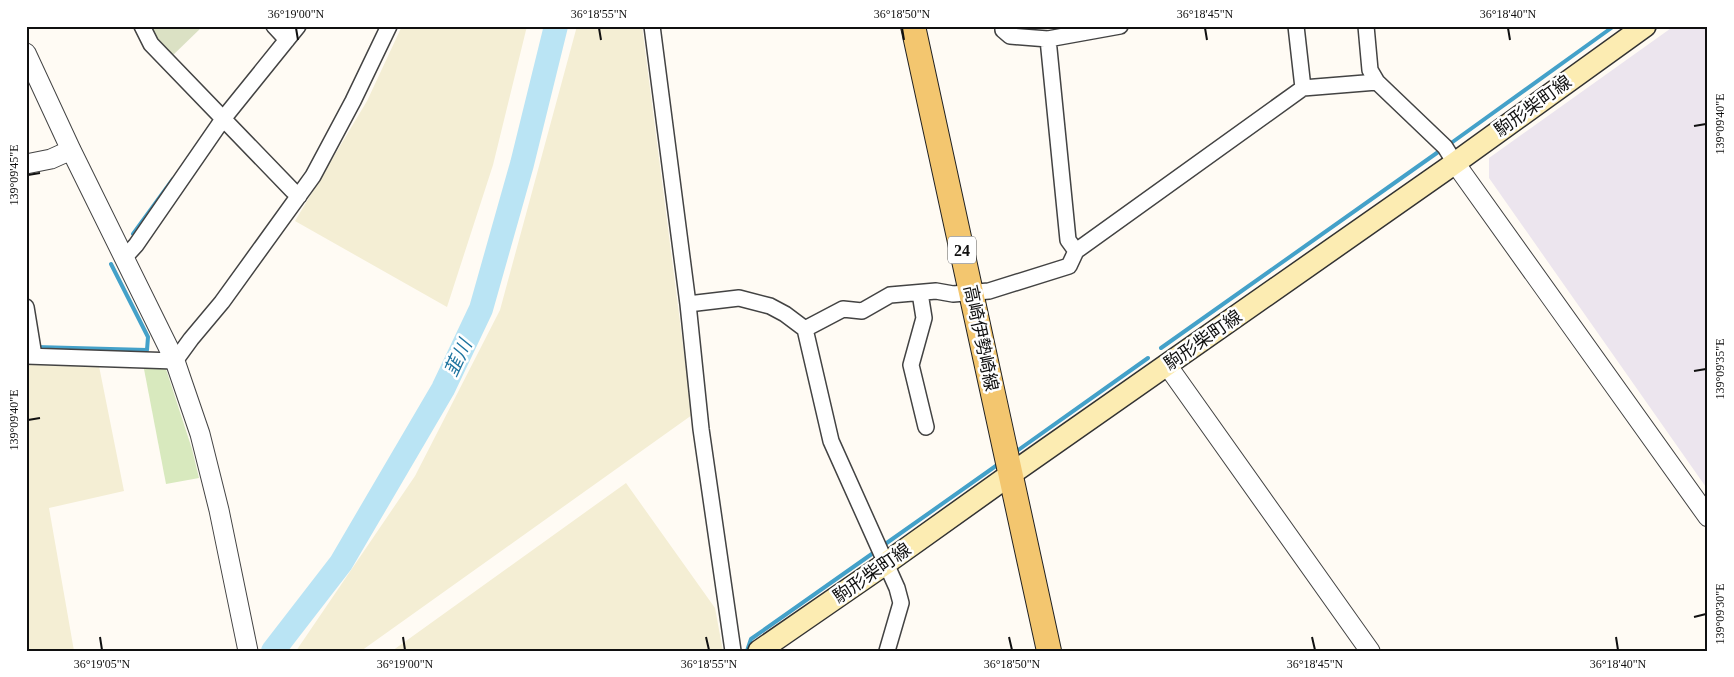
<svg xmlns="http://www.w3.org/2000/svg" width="1734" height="677" viewBox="0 0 1734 677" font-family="'Times New Roman','Noto Sans JP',serif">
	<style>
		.industrial { fill: #ece5ee }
		.farmland { fill: #f4eed4 }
		.green { fill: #d8e9be }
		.cemetery { fill: #dbe1c4 }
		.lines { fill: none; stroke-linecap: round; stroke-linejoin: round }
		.stream { stroke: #44a1c9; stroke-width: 4 }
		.river { stroke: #bae4f4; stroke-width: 24 }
		.minor-casing { stroke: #434343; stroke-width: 18 }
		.tertiary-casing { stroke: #434343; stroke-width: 21 }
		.secondary-casing { stroke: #323232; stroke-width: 24 }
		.primary-casing { stroke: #212121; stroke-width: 26 }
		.minor { stroke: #fff; stroke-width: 15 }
		.tertiary { stroke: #fff; stroke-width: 19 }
		.secondary { stroke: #fcecb2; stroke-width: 21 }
		.primary { stroke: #f3c66f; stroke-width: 24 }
		.ticks { fill: none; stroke: #101010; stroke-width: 2 }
		.labels { text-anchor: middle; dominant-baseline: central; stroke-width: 5; stroke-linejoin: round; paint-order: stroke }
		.shield { fill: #fff; stroke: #585858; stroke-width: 1 }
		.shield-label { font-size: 16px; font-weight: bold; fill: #101010 }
		.street-label { font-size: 18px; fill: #101010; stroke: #fff }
		.water-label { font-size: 19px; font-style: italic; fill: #1d739f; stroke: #fff }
		.neatline { fill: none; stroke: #101010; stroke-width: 2 }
		.ticks-label { font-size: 12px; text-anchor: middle; fill: #101010 }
	</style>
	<rect width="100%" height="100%" fill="#fffbf4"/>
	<path class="industrial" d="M1674,26H1708V490L1489,178V158Z"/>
	<path class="farmland" d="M402,26H527L493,165L447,307L295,221L367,101Z
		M577,26H642L692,415L361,651H296L415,476L500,310Z
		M26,365L99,366L124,491L49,508L74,651H26Z
		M626,483L715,608L723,651H392Z"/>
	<path class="green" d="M144,369H166L192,449L199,478L166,484Z"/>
	<path class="cemetery" d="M148,26H203L171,57L156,42Z"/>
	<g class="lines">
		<path class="stream" d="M1447,146L1614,26
			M133,234L173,179
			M36,347L147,350L148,337L111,264
			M1161,348L1441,150
			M1014,453L1148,358
			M881,547L1000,463
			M747,651L751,639L876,551"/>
		<path class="river" d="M273,651L341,563L443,389L481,309L522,164L556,26"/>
		<defs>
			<path id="minor" d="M142,26L151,44L292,190L299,196
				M274,26L287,40
				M652,26L688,304L701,429L733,651
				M1003,26V30L1010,36L1048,39L1068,240L1076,251
				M1296,26L1303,88
				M1366,26L1370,70L1377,82L1445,147L1455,163
				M1048,39L1120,26
				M125,257L136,245L223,119L298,26
				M920,293L924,318L911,365L926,427
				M688,304L739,298L770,306L785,314L805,329L831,441L897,588L901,603L887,651
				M26,307L34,356
				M805,329L843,309L862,311L890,295L936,291L953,294L989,291L1069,266L1076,251L1303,88L1377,82
				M26,356L175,361L191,339L222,302L313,176L353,101L389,26"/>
			<path id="tertiary" d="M26,53L71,150L175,361L200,434L219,510L248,651
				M1455,163L1708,517
				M26,164L51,159L71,150
				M1167,365L1370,651"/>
			<path id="secondary" d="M759,651L885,564L1011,474L1455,163L1645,26"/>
			<path id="primary" d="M913,26L1049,651"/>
		</defs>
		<use href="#minor" class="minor-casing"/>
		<use href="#tertiary" class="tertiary-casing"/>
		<use href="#secondary" class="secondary-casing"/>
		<use href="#primary" class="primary-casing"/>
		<use href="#minor" class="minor"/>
		<use href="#tertiary" class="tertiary"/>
		<use href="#secondary" class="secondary"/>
		<use href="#primary" class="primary"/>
	</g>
	<path class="ticks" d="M296,28L298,40M599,28L601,40M902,28L904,40M1205,28L1207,40M1508,28L1510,40M1694,126L1706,124M28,175L40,173M1694,371L1706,369M28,420L40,418M1694,617L1706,614M100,637L102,650M403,637L405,650M706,637L709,650M1009,637L1012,650M1312,637L1315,650M1616,637L1618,650"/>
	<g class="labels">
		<rect class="shield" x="948" y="236.5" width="28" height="27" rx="4"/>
		<g class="shield-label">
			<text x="962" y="250">24</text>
		</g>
		<g class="street-label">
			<text transform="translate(1533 106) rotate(-36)">駒形柴町線</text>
			<text transform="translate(981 338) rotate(78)">高崎伊勢崎線</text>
			<text transform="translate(1203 340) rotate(-35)">駒形柴町線</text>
			<text transform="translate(872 573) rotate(-35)">駒形柴町線</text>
		</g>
		<g class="water-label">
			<text transform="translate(458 358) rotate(-65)">韮川</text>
		</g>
	</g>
	<rect width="1734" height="677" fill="none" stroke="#ffffff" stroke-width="55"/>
	<rect x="28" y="28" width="1678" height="622" class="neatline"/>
	<g class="ticks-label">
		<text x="296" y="18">36°19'00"N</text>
		<text x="599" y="18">36°18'55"N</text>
		<text x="902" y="18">36°18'50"N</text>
		<text x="1205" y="18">36°18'45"N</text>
		<text x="1508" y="18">36°18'40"N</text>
		<text transform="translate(1720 124) rotate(-90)" y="4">139°09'40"E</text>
		<text transform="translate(14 175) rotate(-90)" y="4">139°09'45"E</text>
		<text transform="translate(1720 369) rotate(-90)" y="4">139°09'35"E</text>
		<text transform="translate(14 420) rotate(-90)" y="4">139°09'40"E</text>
		<text transform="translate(1720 614) rotate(-90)" y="4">139°09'30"E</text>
		<text x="102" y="668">36°19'05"N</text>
		<text x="405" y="668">36°19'00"N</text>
		<text x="709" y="668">36°18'55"N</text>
		<text x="1012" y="668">36°18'50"N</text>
		<text x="1315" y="668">36°18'45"N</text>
		<text x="1618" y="668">36°18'40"N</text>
	</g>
</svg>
